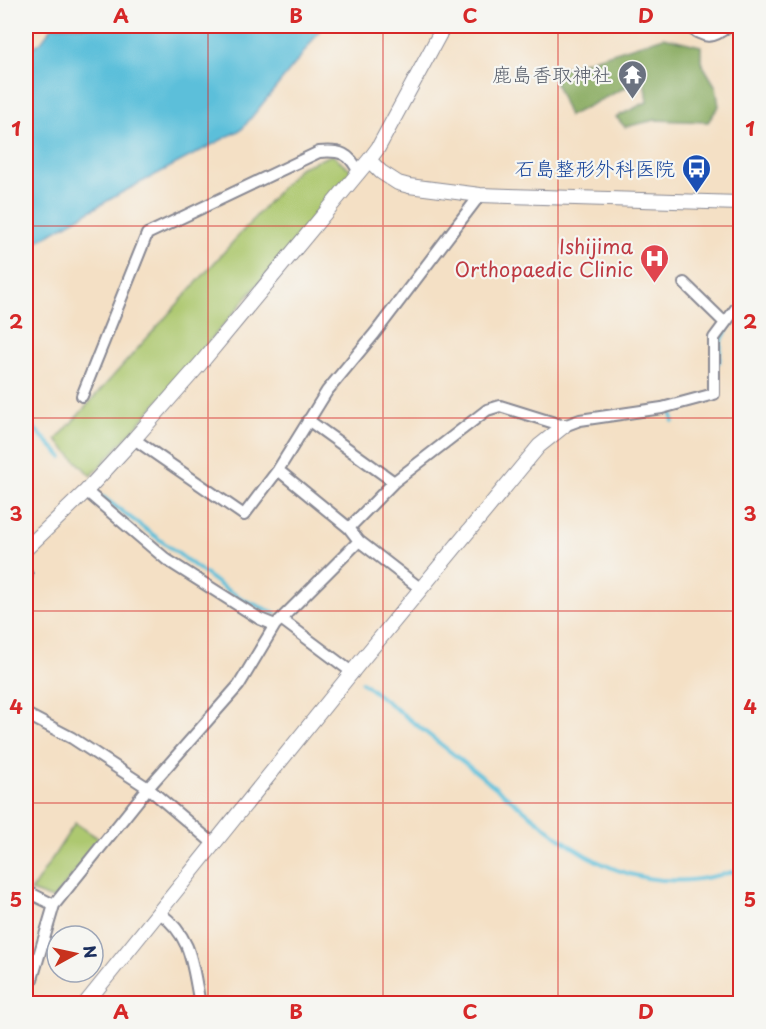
<svg xmlns="http://www.w3.org/2000/svg" width="766" height="1029" viewBox="0 0 766 1029" font-family="'Playpen Sans','Klee One',sans-serif">
	<style>
		.green { fill: #adc86f; stroke: #647c66; stroke-width: 1.5 }
		.forest { fill: #8aac62; stroke: #526e60; stroke-width: 1.5 }
		.water { fill: #5cbfda; stroke: #3c779c; stroke-width: 1.5 }
		.lines { fill: none; stroke-linecap: round; stroke-linejoin: round }
		.stream { stroke: #5cbfda; stroke-width: 4 }
		.minor-casing { stroke: #888892; stroke-width: 14 }
		.tertiary-casing { stroke: #888892; stroke-width: 16 }
		.minor { stroke: #fff; stroke-width: 10 }
		.tertiary { stroke: #fff; stroke-width: 14 }
		.grid { fill: none; stroke: #d62828; stroke-width: 1.5; stroke-opacity: 0.55 }
		.labels { text-anchor: middle; dominant-baseline: central; stroke-width: 4.5; stroke-linejoin: round; paint-order: stroke }
		.worship-label { font-size: 20px; fill: #5b616d; stroke: #f6f6f2; text-anchor: end }
		.transit-label { font-size: 20px; fill: #164399; stroke: #f6f6f2; text-anchor: end }
		.health-label { font-size: 20px; fill: #be3a42; stroke: #f6f6f2; text-anchor: end }
		.neatline { fill: none; stroke: #d62828; stroke-width: 2 }
		.grid-label { font-size: 20px; text-anchor: middle; font-weight: bold; fill: #d62828 }
	</style>
	<rect width="100%" height="100%" fill="#f6f6f2"/>
	<filter id="ink" filterUnits="userSpaceOnUse"><feTurbulence type="fractalNoise" baseFrequency=".0167" numOctaves="2"/><feDisplacementMap in="SourceGraphic" scale="12" xChannelSelector="R" yChannelSelector="G"/><feConvolveMatrix kernelMatrix="1 2 1 2 8 2 1 2 1" color-interpolation-filters="sRGB"/></filter>
	<filter id="wash" filterUnits="userSpaceOnUse"><feTurbulence type="fractalNoise" baseFrequency=".008" numOctaves="4" result="noise"/><feDisplacementMap in="SourceGraphic" scale="24" xChannelSelector="R" yChannelSelector="G"/><feGaussianBlur stdDeviation="1.35" result="paint"/><feColorMatrix in="noise" values="0 0 0 0 0 0 0 0 0 0 0 0 0 0 0 0 0 1.4 0 .05"/><feComposite in="paint" operator="in"/></filter>
	<g filter="url(#wash)">
		<rect width="100%" height="100%" fill="#f4e0c5"/>
		<path class="green" d="M332,155L354,172L143,419L91,476L56,440L299,168Z
			M75,823L101,840L53,899L31,891Z"/>
		<path class="forest" d="M664,37L701,46V62L716,87L719,106L708,122L655,120L625,127L616,117L647,102L644,78L569,116L551,72Z"/>
		<path class="water" d="M53,26H323L299,59L242,129L121,193L26,248V52L41,42Z"/>
		<g class="lines">
			<path class="stream" d="M719,362L721,341L730,324
				M26,420L62,457
				M673,421L671,410L674,409
				M103,497L224,588L244,600L275,613
				M362,682L557,836C596,866 641,884 690,880C707,879 724,874 740,870"/>
		</g>
	</g>
	<g filter="url(#ink)">
		<g class="lines">
			<defs>
				<path id="minor" d="M687,26C705,37 711,41 728,26
					M684,283L725,323
					M82,396L147,234L319,152C340,150 350,153 359,173
					M308,420L394,482
					M134,439L244,515L278,470L327,391L375,333L480,195
					M278,470L349,528L359,541L421,589
					M86,491L167,560L260,619L275,625
					M349,528L394,482L487,410L500,406L564,426L580,420L662,408L714,394V338L740,303
					M26,573L27,575L26,579
					M281,619L353,673
					M26,714L72,738L148,788L215,845
					M26,891L54,905
					M160,913C193,938 192,965 200,1004
					M26,992L32,979L54,905L148,788L239,685L275,625L359,541"/>
				<path id="tertiary" d="M444,26L378,148L369,160L381,172L398,183L409,186L480,195L740,203
					M26,549L86,491L134,439L201,363L369,160
					M85,1004L357,666L539,446L564,426"/>
			</defs>
			<use href="#minor" class="minor-casing"/>
			<use href="#tertiary" class="tertiary-casing"/>
			<use href="#minor" class="minor"/>
			<use href="#tertiary" class="tertiary"/>
		</g>
	</g>
	<path class="grid" d="M208,26V1004M383,26V1004M558,26V1004M26,226H740M26,418H740M26,611H740M26,803H740"/>
	<defs>
		<symbol id="temple-pin" viewBox="-11 -11 22 30"><path d="M0 17L-7.5 6A9.5 9.5 0 1 1 7.5 6Z" fill="#6b7280" stroke="#f6f6f2"/><path d="M0-6L5-2H3V0L6.5 2.5H4V6H1.5V3h-3V6H-4V2.5H-6.5L-3 0V-2H-5Z" fill="#fff"/></symbol>
		<symbol id="bus-pin" viewBox="-11 -11 22 30"><path d="M0 17L-7.5 6A9.5 9.5 0 1 1 7.5 6Z" fill="#1a4fb4" stroke="#f6f6f2"/><path d="M-5-6H5V4H4V6H2V4H-2V6H-4V4H-5ZM-3.5-4V0h7V-4ZM-3.5 1.2v1.5H-2V1.2ZM2 1.2v1.5H3.5V1.2Z" fill="#fff"/></symbol>
		<symbol id="hospital-pin" viewBox="-11 -11 22 30"><path d="M0 17L-7.5 6A9.5 9.5 0 1 1 7.5 6Z" fill="#e0444e" stroke="#f6f6f2"/><path d="M-5-5h3v3.5h4V-5h3V5h-3V1.5h-4V5h-3Z" fill="#fff"/></symbol>
	</defs>
	<g fill-rule="evenodd">
		<use href="#temple-pin" x="616" y="58" width="33" height="45"/>
		<use href="#bus-pin" x="680" y="152" width="33" height="45"/>
		<use href="#hospital-pin" x="638" y="242" width="33" height="45"/>
	</g>
	<g class="labels">
		<g class="worship-label">
			<text x="612" y="74">鹿島香取神社</text>
		</g>
		<g class="transit-label">
			<text x="675" y="168">石島整形外科医院</text>
		</g>
		<g class="health-label">
			<text x="633" y="246">Ishijima<tspan x="633" dy="23">Orthopaedic Clinic</tspan></text>
		</g>
	</g>
	<rect width="766" height="1029" fill="none" stroke="#f6f6f2" stroke-width="66"/>
	<g transform="translate(75 954) rotate(82)"><circle r="28" fill="#f6f6f2" stroke="#9ea6b7" stroke-width="1.5"/>
	<path d="M0-4.5L10 22L0 15L-10 22Z" fill="#c8321e"/>
	<text y="-9" font-size="16" font-weight="bold" text-anchor="middle" fill="#1b2f5e">N</text>
	</g>
	<rect x="33" y="33" width="700" height="963" class="neatline"/>
	<g class="grid-label">
		<text x="121" y="23">A</text>
		<text x="296" y="23">B</text>
		<text x="470" y="23">C</text>
		<text x="646" y="23">D</text>
		<text x="16" y="136">1</text>
		<text x="750" y="136">1</text>
		<text x="16" y="329">2</text>
		<text x="750" y="329">2</text>
		<text x="16" y="521">3</text>
		<text x="750" y="521">3</text>
		<text x="16" y="714">4</text>
		<text x="750" y="714">4</text>
		<text x="16" y="907">5</text>
		<text x="750" y="907">5</text>
		<text x="121" y="1019">A</text>
		<text x="296" y="1019">B</text>
		<text x="470" y="1019">C</text>
		<text x="646" y="1019">D</text>
	</g>
</svg>
